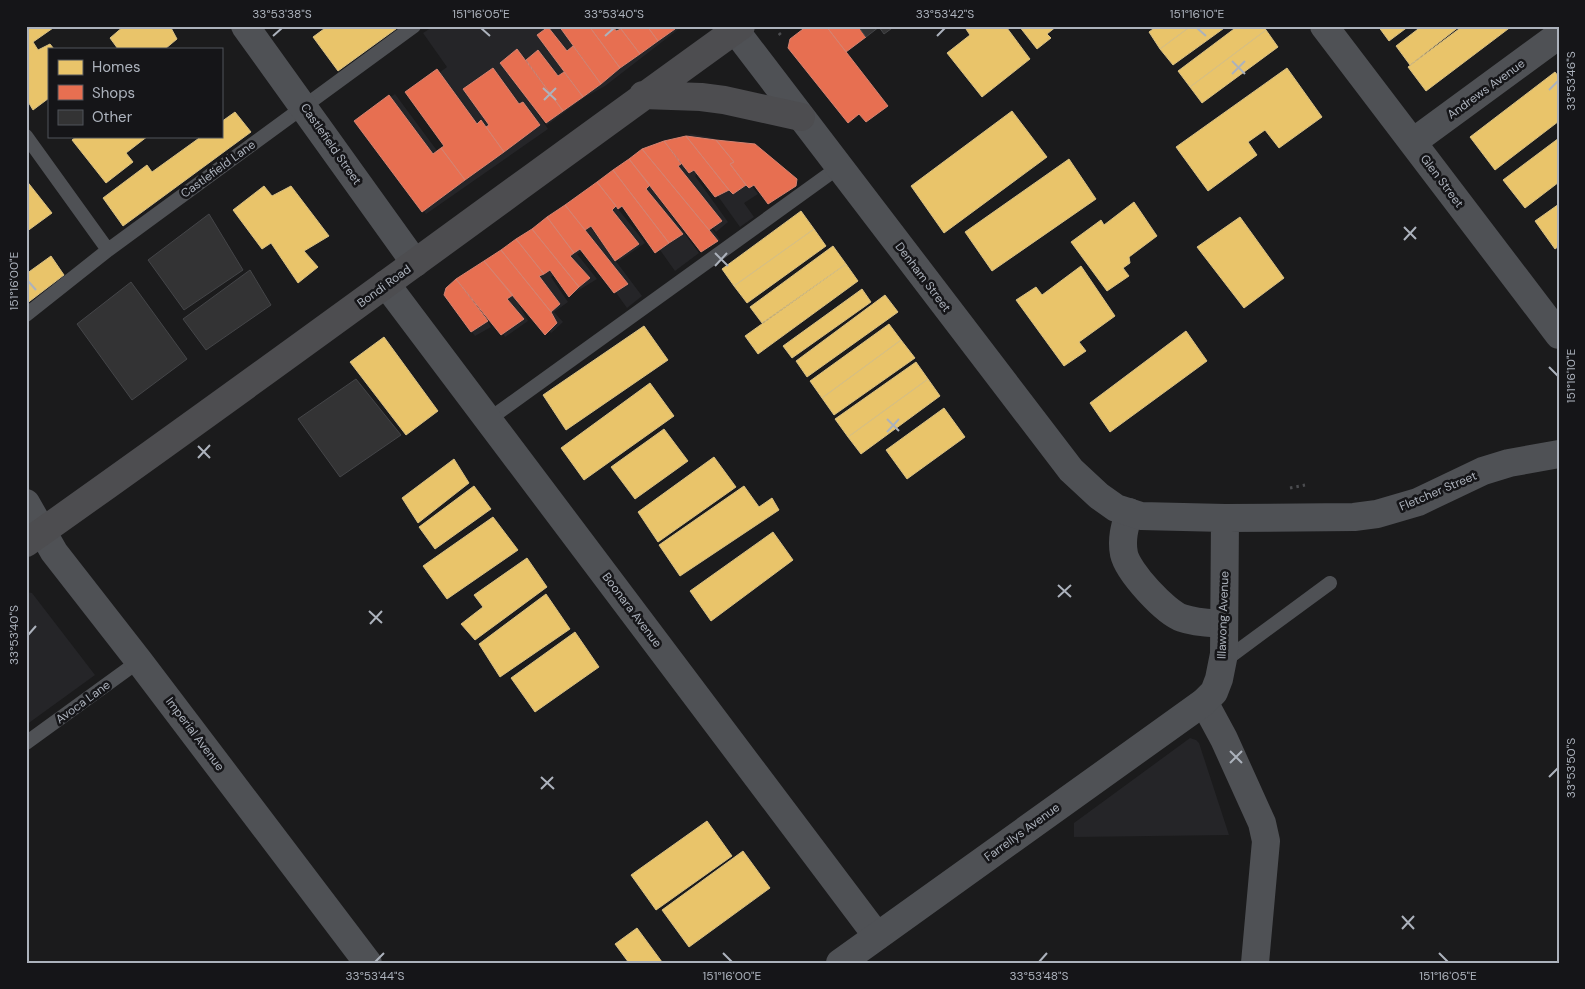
<svg xmlns="http://www.w3.org/2000/svg" width="1585" height="989" viewBox="0 0 1585 989" font-family="'DM Sans',sans-serif">
	<style>
		.built { fill: #252528 }
		.homes { fill: #e9c46a; stroke: #d7bf83 }
		.shops { fill: #e76f51; stroke: #d58371 }
		.building { fill: #333334; stroke: #444548 }
		.lines { fill: none; stroke-linecap: round; stroke-linejoin: round }
		.path { stroke: #4b4c4f; stroke-width: 3; stroke-dasharray: 2.5 4; stroke-linecap: butt }
		.service { stroke: #4f5155; stroke-width: 14 }
		.minor { stroke: #4f5155; stroke-width: 28 }
		.tertiary { stroke: #4f5155; stroke-width: 28 }
		.primary { stroke: #4d4d50; stroke-width: 28 }
		.ticks { fill: none; stroke: #acb2bc; stroke-width: 2 }
		.labels { text-anchor: middle; dominant-baseline: central; stroke-width: 5; stroke-linejoin: round; paint-order: stroke }
		.street-label { font-size: 12px; fill: #acb2bc; stroke: #151518 }
		.neatline { fill: none; stroke: #acb2bc; stroke-width: 2 }
		.ticks-label { font-size: 12px; text-anchor: middle; fill: #acb2bc }
	</style>
	<rect width="100%" height="100%" fill="#1b1b1c"/>
	<path class="built" d="M434,26H616L618,30L626,26H680V28L605,86L585,97L547,125L510,73L548,129L426,214L358,119L395,94L438,152L449,145L413,92L447,67L423,33Z
		M691,134L713,138L758,194L744,203L754,217L740,227L700,171L695,176L728,222L716,232L680,184L720,240L704,250L655,185L651,188L699,253L675,271L628,205L618,209L645,243L619,261L595,226L591,228L642,296L627,308L585,249L577,254L597,279L574,293L557,272L551,277L568,302L554,312L563,322L551,333L521,293L514,296L528,321L505,337L492,315L486,318L491,327L475,336L445,297L461,283L555,217L650,146Z
		M26,592L32,593L95,675L26,725Z
		M1190,738L1196,740L1199,743L1229,835L1074,837V823Z"/>
	<path class="homes" d="M26,26H51L53,28L33,42L38,50L50,44L54,49H49V98L33,110L26,98Z
		M124,26H170L177,39L165,49H118L110,38Z
		M328,26H400L338,71L313,37Z
		M964,26H1010L1007,28L1030,59L982,97L947,53L970,35Z
		M1019,26H1057L1047,34L1051,38L1037,49Z
		M1157,26H1191L1160,49L1149,32Z
		M1191,26H1227L1173,65L1160,49Z
		M1238,26H1263L1266,30L1190,87L1178,71Z
		M1378,26H1409L1389,41Z
		M1422,26H1460L1410,65L1396,46Z
		M1463,26H1512L1426,91L1408,67Z
		M1266,30L1278,47L1202,103L1190,87Z
		M1287,68L1322,117L1279,148L1265,130L1248,142L1257,155L1208,191L1176,147Z
		M1555,72L1559,77V121L1495,170L1470,137Z
		M1012,111L1047,157L944,233L911,186Z
		M235,112L251,132L123,226L103,198L147,165L152,172L202,136H221V122Z
		M77,136H148L126,153L133,162L106,183L72,140Z
		M1559,138V182L1525,208L1503,180Z
		M1069,159L1096,199L992,271L965,232Z
		M26,180L52,213L26,232Z
		M264,186L272,196L291,186L329,236L304,251L318,267L298,283L271,243L262,249L233,210Z
		M1134,202L1157,236L1129,257L1130,263L1123,268L1129,276L1107,291L1071,242L1101,220L1104,225Z
		M1559,204V246L1555,249L1535,221Z
		M801,211L814,229L734,286L722,269Z
		M1240,217L1284,278L1244,308L1197,247Z
		M814,229L826,246L747,303L734,286Z
		M833,246L846,264L762,323L750,307Z
		M51,256L64,275L26,304V274Z
		M846,264L858,281L758,354L745,336Z
		M1081,266L1115,316L1079,342L1086,351L1064,366L1016,300L1036,287L1042,295Z
		M862,289L871,302L792,358L783,346Z
		M885,295L898,312L807,377L796,361Z
		M889,324L901,340L822,398L810,381Z
		M644,326L668,360L566,430L543,395Z
		M1186,331L1207,361L1110,432L1090,403Z
		M384,337L438,411L406,435L350,362Z
		M901,340L915,358L834,415L822,398Z
		M916,362L928,379L848,437L835,419Z
		M928,379L940,396L861,454L848,437Z
		M650,383L674,416L584,480L561,448Z
		M944,408L965,437L907,479L886,450Z
		M664,429L688,461L635,499L611,467Z
		M714,457L736,487L658,542L638,512Z
		M454,459L469,483L418,523L402,498Z
		M474,486L491,509L435,549L419,527Z
		M744,486L759,507L772,498L779,510L680,576L659,545Z
		M493,517L518,550L447,599L423,566Z
		M773,532L793,560L711,621L690,591Z
		M527,558L547,587L475,640L461,624L483,607L474,595Z
		M546,594L570,629L500,677L479,644Z
		M575,632L599,667L535,712L511,678Z
		M707,821L732,856L656,910L631,875Z
		M743,851L770,888L689,947L662,910Z
		M637,928L662,962L660,963H629L615,944Z"/>
	<path class="shops" d="M559,26H589L620,68L601,84Z
		M589,26H613L616,31L621,29L640,54L620,68Z
		M623,26H647L658,41L640,54L621,29Z
		M647,26H676L675,29L658,41Z
		M807,26H826L888,106L866,122L859,114L848,123L788,48L790,39Z
		M826,26H858L866,37L846,52Z
		M548,27L567,51L573,46L601,84L583,97L537,35Z
		M517,49L563,111L546,123L500,63Z
		M538,50L558,76L564,72L583,97L563,111L526,60Z
		M493,68L519,104L523,102L540,125L504,152L486,127L489,125L463,89Z
		M437,69L477,124L481,120L504,152L465,180L441,148L444,146L405,92Z
		M389,95L433,154L441,148L465,180L422,212L354,121Z
		M686,136L716,140L734,162L730,164L746,185L733,194L729,190Z
		M686,136L729,190L715,197L694,170L689,173L664,141Z
		M716,140L755,144L797,179L796,186L768,204L754,185L749,188L746,185L730,164L734,162Z
		M664,141L681,164L678,166L722,221L709,230L642,149Z
		M642,149L709,230L718,241L701,252L629,159Z
		M629,159L650,185L646,189L683,234L669,243L613,170Z
		M613,170L669,243L655,253L622,206L618,209L616,206L597,182Z
		M597,182L616,206L612,210L639,244L615,261L591,226L585,230L565,205Z
		M565,205L628,284L614,293L580,249L574,253L547,217Z
		M547,217L574,253L570,256L590,278L579,287L532,229Z
		M532,229L579,287L569,297L550,270L544,274L516,239Z
		M516,239L544,274L539,276L560,304L551,312L501,250Z
		M501,250L551,312L557,323L545,335L484,261Z
		M484,261L513,295L507,299L524,319L501,335L456,279Z
		M456,279L488,321L471,332L444,295L446,288Z"/>
	<path class="building" d="M858,26H895L884,34L879,27L866,37Z
		M209,214L243,270L184,310L148,260Z
		M250,270L271,305L206,350L183,319Z
		M131,282L187,359L132,400L77,324Z
		M356,379L401,435L340,477L298,419Z"/>
	<g class="lines">
		<path class="path" d="M779,33L783,38
			M1290,488L1305,485"/>
		<path class="service" d="M26,136L108,250
			M26,315L108,250L414,26
			M488,420L839,167
			M1224,661L1330,583
			M26,743L139,661"/>
		<path class="minor" d="M245,26L415,263
			M1324,26L1559,335
			M1413,142L1559,35
			M386,284L877,936
			M26,503L54,552L139,661L368,963
			M1129,512C1125,526 1121,539 1124,554C1128,572 1165,612 1182,618C1196,623 1210,623 1224,624
			M1204,702L1224,739L1262,823L1266,841L1255,963"/>
		<path class="tertiary" d="M735,30L1071,470L1099,496L1116,508L1141,516L1225,518L1354,517L1377,514L1418,502L1483,471L1509,463L1559,454
			M840,963L1204,702L1214,692L1219,679L1224,654L1225,518"/>
		<path class="primary" d="M643,95L701,97L724,100L801,117
			M26,543C266,374 502,198 741,26"/>
	</g>
	<path class="ticks" d="M481,28L490,36M1197,28L1206,36M273,36L282,28M605,36L614,28M937,36L945,28M1232,61L1245,74M1232,74L1245,61M543,88L556,100M1549,90L1558,81M544,100L556,88M1404,227L1416,239M1404,240L1416,227M715,253L728,266M715,266L727,253M28,281L36,290M1549,367L1558,376M887,419L899,431M887,432L899,419M198,446L210,458M198,458L210,445M1058,585L1071,597M1058,597L1071,585M369,611L382,623M370,624L382,611M28,635L36,626M1230,751L1242,763M1230,763L1242,751M541,777L554,789M1549,777L1558,768M541,789L553,777M1402,916L1414,929M1402,929L1414,916M723,953L732,962M1439,953L1448,962M375,962L384,953M1039,962L1047,953"/>
	<g class="labels">
		<g class="street-label">
			<text transform="translate(1486 89) rotate(-36)">Andrews Avenue</text>
			<text transform="translate(331 144) rotate(55)">Castlefield Street</text>
			<text transform="translate(218 169) rotate(-36)">Castlefield Lane</text>
			<text transform="translate(1442 181) rotate(53)">Glen Street</text>
			<text transform="translate(923 277) rotate(53)">Denham Street</text>
			<text transform="translate(384 286) rotate(-36)">Bondi Road</text>
			<text transform="translate(1438 491) rotate(-23)">Fletcher Street</text>
			<text transform="translate(632 610) rotate(53)">Boonara Avenue</text>
			<text transform="translate(1223 615) rotate(-88)">Illawong Avenue</text>
			<text transform="translate(83 702) rotate(-36)">Avoca Lane</text>
			<text transform="translate(195 734) rotate(53)">Imperial Avenue</text>
			<text transform="translate(1022 832) rotate(-36)">Farrellys Avenue</text>
		</g>
	</g>
	<rect width="1585" height="989" fill="none" stroke="#151518" stroke-width="55"/>
	<rect x="48" y="48" width="175" height="90" fill="#151518" stroke="#51545a"/>
	<rect x="58" y="60" width="25" height="15" fill="#e9c46a" stroke="#51545a"/>
	<text x="92" y="72" font-size="15" fill="#acb2bc">Homes</text>
	<rect x="58" y="85" width="25" height="15" fill="#e76f51" stroke="#51545a"/>
	<text x="92" y="98" font-size="15" fill="#acb2bc">Shops</text>
	<rect x="58" y="110" width="25" height="15" fill="#333334" stroke="#51545a"/>
	<text x="92" y="122" font-size="15" fill="#acb2bc">Other</text>
	<rect x="28" y="28" width="1530" height="934" class="neatline"/>
	<g class="ticks-label">
		<text x="282" y="18">33°53'38"S</text>
		<text x="481" y="18">151°16'05"E</text>
		<text x="614" y="18">33°53'40"S</text>
		<text x="945" y="18">33°53'42"S</text>
		<text x="1197" y="18">151°16'10"E</text>
		<text transform="translate(1571 81) rotate(-90)" y="4">33°53'46"S</text>
		<text transform="translate(14 281) rotate(-90)" y="4">151°16'00"E</text>
		<text transform="translate(1571 376) rotate(-90)" y="4">151°16'10"E</text>
		<text transform="translate(14 635) rotate(-90)" y="4">33°53'40"S</text>
		<text transform="translate(1571 768) rotate(-90)" y="4">33°53'50"S</text>
		<text x="375" y="980">33°53'44"S</text>
		<text x="732" y="980">151°16'00"E</text>
		<text x="1039" y="980">33°53'48"S</text>
		<text x="1448" y="980">151°16'05"E</text>
	</g>
</svg>
